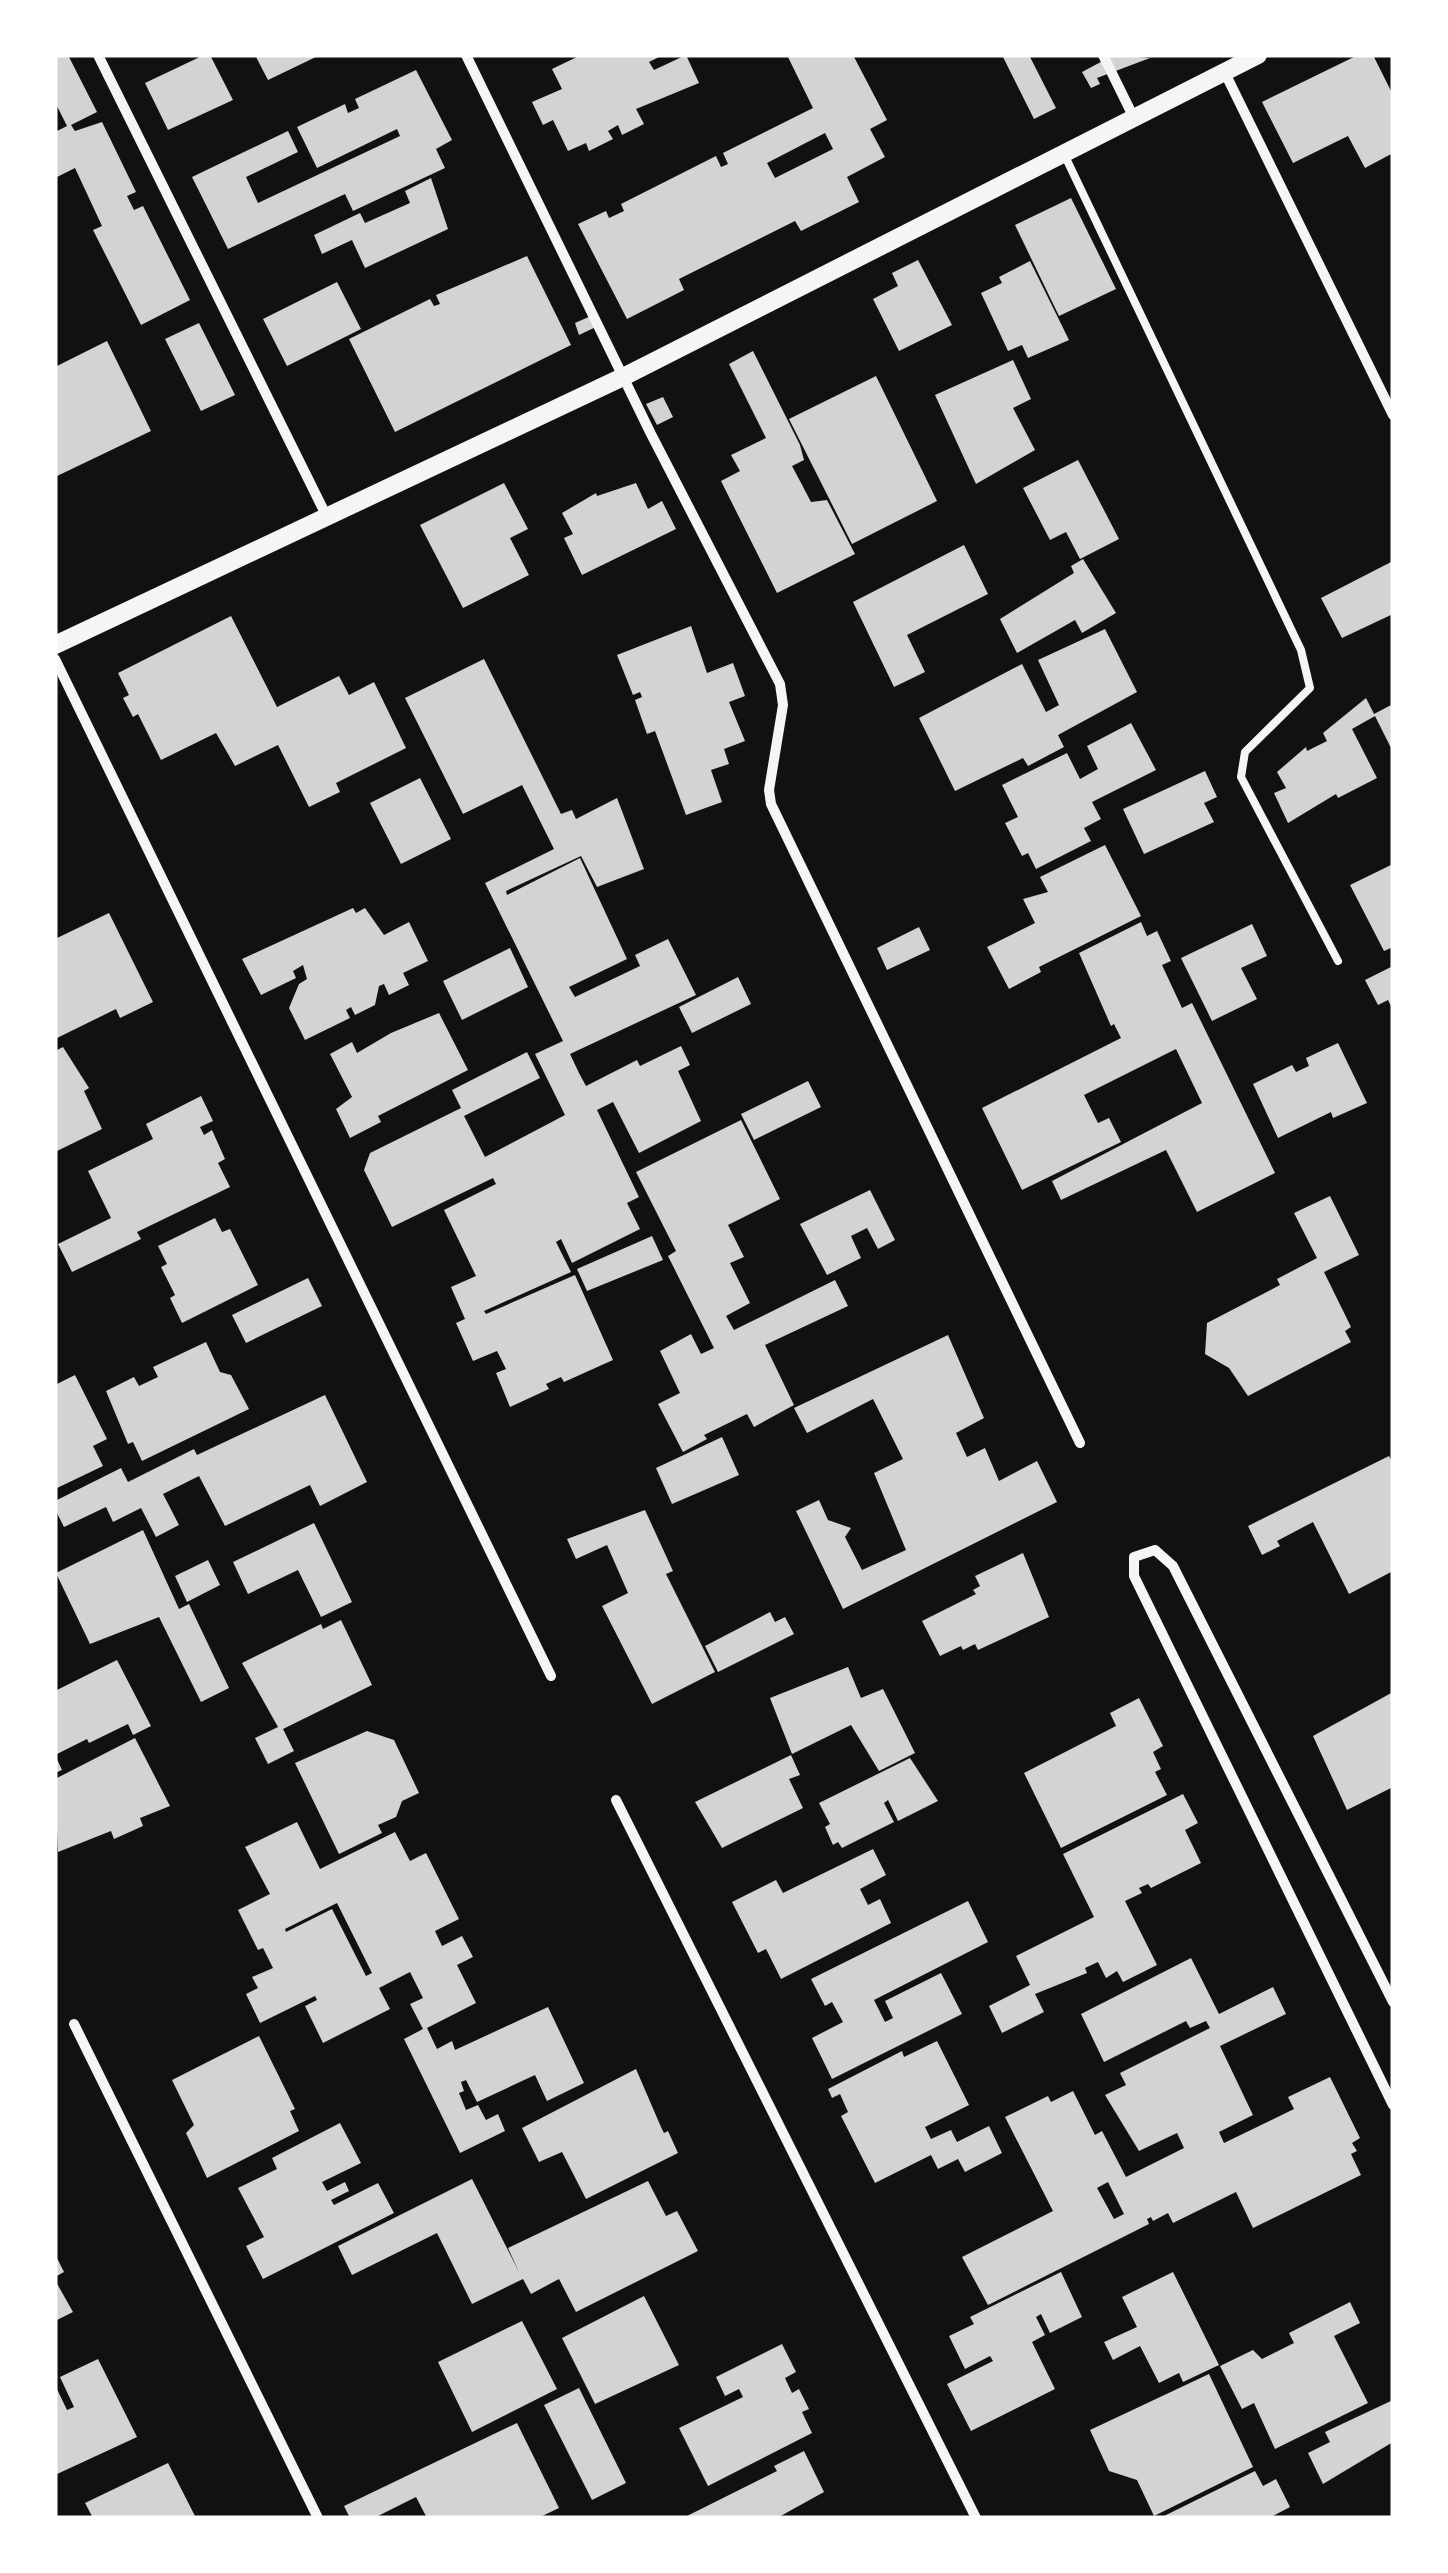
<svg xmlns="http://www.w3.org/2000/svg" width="1448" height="2573" viewBox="0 0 1448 2573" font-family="Rubik,sans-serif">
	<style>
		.building { fill: #d3d3d3; fill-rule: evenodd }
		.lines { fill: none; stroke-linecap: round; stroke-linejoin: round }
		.service { stroke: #f5f5f5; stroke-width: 8 }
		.minor { stroke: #f5f5f5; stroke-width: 10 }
		.tertiary { stroke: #f5f5f5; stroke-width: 18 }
	</style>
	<rect width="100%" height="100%" fill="#111"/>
	<path class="building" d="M55,55H68L97,112L71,125L75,131L102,122L136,192L127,196L134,210L143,206L190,300L141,325L93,230L102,226L75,168L55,178V132L67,126L55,102Z
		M204,55H210L233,100L168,130L145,83Z
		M255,55H320L268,80Z
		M581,55H663L649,62L654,70L686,55L699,83L636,109L644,124L622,135L618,125L608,131L613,139L589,151L586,143L568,151L553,120L543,125L532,102L562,89L552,69Z
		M787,55H853L887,120L870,129L885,157L847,177L859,202L801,231L795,221L679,279L684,290L627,319L578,224L606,211L609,218L624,211L621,204L716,156L721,167L728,164L723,153L813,108ZM825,133L833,149L775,178L767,163Z
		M1002,55H1029L1056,108L1034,119Z
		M1114,55L1150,58L1097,78L1100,84L1091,88L1082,72Z
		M1358,55H1373L1393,95V153L1365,168L1348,136L1293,163L1262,102Z
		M416,70L452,140L436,149L445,168L353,211L345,194L228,249L192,177L288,131L298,152L246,177L258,203L400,136L397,129L317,168L297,127L345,104L348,113L359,108L355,99Z
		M431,178L448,229L365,268L352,240L322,254L314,235L360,213L365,223L410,203L405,191Z
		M1071,198L1116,289L1059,316L1015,225Z
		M527,256L571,345L395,432L349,339L430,299L434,306L440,304L436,295Z
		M918,260L952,325L899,351L873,299L898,286L892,273Z
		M1030,261L1069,340L1028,358L1022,345L1008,351L981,293L1002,283L999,277Z
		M337,282L361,329L287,366L263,319Z
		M593,315L598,326L579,335L575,323Z
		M199,323L235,395L201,411L165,339Z
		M107,341L151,431L55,477V367Z
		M753,351L800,445L804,460L792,466L800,481L811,502L827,500L855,554L777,593L721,481L740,471L731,455L766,438L729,364Z
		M1013,360L1031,399L1013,408L1035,450L976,484L935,395Z
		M876,376L937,501L852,544L789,419Z
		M663,397L673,417L657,425L646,404Z
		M1078,460L1119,539L1080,559L1066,532L1050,540L1023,488Z
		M504,483L528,529L510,538L529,575L463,608L420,525Z
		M636,483L648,509L662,501L676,529L582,575L564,538L573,534L562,513L596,493L597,496Z
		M964,545L988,594L907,635L925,672L894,687L853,602Z
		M1083,559L1116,613L1082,633L1075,620L1017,653L1000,619L1074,573L1071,566Z
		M1393,561V614L1342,638L1321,598Z
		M231,616L277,707L339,676L349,695L374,682L406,748L336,783L340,792L309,807L278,745L235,766L216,733L161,760L138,714L133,717L123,698L129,695L118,673Z
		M691,626L707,673L733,663L745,696L729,702L745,741L724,749L729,764L711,770L722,802L686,815L655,731L647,734L635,700L642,697L640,692L633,695L617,655Z
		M1105,629L1137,692L1058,735L1064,747L1028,766L1023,758L955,791L919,718L1022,664L1046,712L1059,705L1038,660Z
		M484,659L561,814L572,810L576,819L617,798L644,869L597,887L581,856L506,891L507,895L580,858L627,959L569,987L575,997L640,966L635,955L668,939L696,995L570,1054L579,1073L586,1086L637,1060L640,1066L681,1046L690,1065L678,1071L701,1121L639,1153L613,1102L597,1110L639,1197L627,1203L640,1229L572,1263L561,1239L556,1242L571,1272L484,1311L486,1314L575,1275L613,1360L564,1382L561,1377L546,1384L549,1389L510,1407L496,1373L506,1369L497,1351L473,1361L456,1323L465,1319L451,1287L476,1276L444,1210L496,1184L493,1178L392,1227L364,1170L370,1153L461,1108L452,1090L527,1052L540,1078L464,1116L485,1157L565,1115L535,1054L563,1041L485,883L554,849L522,785L463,814L405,698Z
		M1366,698L1375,716L1352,729L1377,778L1338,798L1336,794L1288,823L1274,793L1286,788L1277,772L1306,747L1307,751L1327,741L1323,733Z
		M1393,704V752L1374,714Z
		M1131,723L1156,770L1092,802L1101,819L1084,828L1091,841L1036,869L1028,853L1022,856L1005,823L1018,817L1002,785L1067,753L1080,779L1098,769L1087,746Z
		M1205,771L1217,797L1204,803L1214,822L1144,854L1123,809Z
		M420,778L451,839L401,864L370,803Z
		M1105,845L1141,916L1039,967L1041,972L1009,989L987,947L1035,923L1023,899L1048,892L1040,877Z
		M1393,864V947L1384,951L1350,885Z
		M353,908L356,913L365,908L384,935L409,922L428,961L403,973L409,985L389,995L384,984L379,986L375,1005L355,1015L351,1007L346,1010L350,1018L305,1040L289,1008L299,984L307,979L303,965L293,971L296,978L261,995L242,959Z
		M109,913L153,1002L120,1018L116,1009L55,1039V939Z
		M1141,922L1147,936L1157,931L1171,961L1162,965L1182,1008L1192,1003L1275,1173L1197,1212L1166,1150L1061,1200L1052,1181L1202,1103L1176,1049L1084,1095L1098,1123L1109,1118L1121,1142L1022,1190L982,1108L1121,1038L1114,1024L1111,1026L1079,953Z
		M1252,924L1267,956L1241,968L1257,999L1212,1021L1181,958Z
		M919,927L930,950L887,970L877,948Z
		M510,948L528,987L462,1020L443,981Z
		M1393,966V1010L1388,1000L1378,1005L1365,980Z
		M738,977L751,1004L692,1033L679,1007Z
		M439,1013L468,1070L378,1116L381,1122L350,1138L336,1109L352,1097L330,1054L352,1042L357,1053L391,1033Z
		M1338,1043L1367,1103L1333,1118L1331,1112L1278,1138L1253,1084L1292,1065L1296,1072L1309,1066L1306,1058Z
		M63,1047L89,1088L84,1091L102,1129L55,1152V1051Z
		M808,1081L821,1107L754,1140L741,1114Z
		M201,1096L213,1121L200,1127L204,1135L212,1130L225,1159L218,1163L230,1187L137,1232L141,1239L72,1272L58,1244L111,1218L88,1171L153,1139L146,1124Z
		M741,1120L780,1199L728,1225L744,1257L730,1263L750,1303L726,1316L734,1330L835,1280L848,1306L765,1345L794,1405L754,1427L747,1414L704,1435L707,1439L683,1452L658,1404L680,1393L660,1351L691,1334L701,1354L714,1348L668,1256L676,1251L636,1172Z
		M870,1190L895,1240L878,1249L867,1228L851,1236L861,1258L827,1275L800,1224Z
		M1330,1196L1359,1255L1324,1272L1351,1327L1345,1331L1351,1342L1248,1396L1229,1368L1205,1354L1207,1323L1280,1285L1277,1279L1317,1258L1294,1213Z
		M215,1218L222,1232L230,1229L258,1285L182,1323L170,1298L175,1295L161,1267L167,1264L158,1246Z
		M652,1236L663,1260L587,1291L577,1269Z
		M308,1278L322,1306L246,1343L232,1315Z
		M948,1335L984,1418L956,1433L967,1457L985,1448L999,1481L1037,1461L1057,1502L843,1609L796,1511L819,1500L828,1520L851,1528L845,1537L862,1570L906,1550L874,1473L903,1459L873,1399L807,1433L794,1408Z
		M206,1342L220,1372L231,1375L249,1409L142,1461L133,1442L128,1444L106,1391L134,1377L139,1386L158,1377L153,1367Z
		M75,1375L107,1439L93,1446L103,1466L55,1489V1385Z
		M325,1395L367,1482L320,1506L310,1485L225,1526L199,1476L163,1494L179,1525L156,1537L141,1508L113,1522L106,1507L64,1527L55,1509V1501L121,1468L128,1482L194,1449L197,1455Z
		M722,1437L739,1475L672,1504L656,1468Z
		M1389,1456L1393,1464V1571L1349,1594L1313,1522L1277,1541L1280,1546L1262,1555L1248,1526Z
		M645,1510L673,1571L666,1574L715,1672L652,1704L602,1606L628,1593L607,1545L576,1559L567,1539Z
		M314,1523L352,1602L321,1617L298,1570L248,1594L233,1562Z
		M143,1530L179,1609L189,1604L229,1688L201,1702L159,1617L90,1644L56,1573Z
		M1023,1553L1049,1617L978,1650L975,1644L963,1650L961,1646L940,1656L922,1621L976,1594L973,1590L980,1586L975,1576Z
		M208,1560L220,1585L187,1602L175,1576Z
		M770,1612L775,1622L785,1617L794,1634L718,1672L705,1646Z
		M341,1620L372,1685L283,1729L294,1751L268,1764L255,1738L278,1727L242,1663L321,1624L323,1629Z
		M117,1660L151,1726L133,1735L128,1724L89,1743L87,1739L55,1755L62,1770L55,1773V1691Z
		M848,1667L861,1698L883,1689L915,1753L879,1771L851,1725L792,1754L770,1698Z
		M1393,1692V1787L1347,1810L1313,1736Z
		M1139,1698L1163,1746L1153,1752L1161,1769L1155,1772L1167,1795L1061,1848L1024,1773L1116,1726L1110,1713Z
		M367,1731L394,1740L419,1793L402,1801L396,1817L378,1825L382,1833L339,1854L295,1763Z
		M135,1738L170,1806L140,1818L143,1826L114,1839L111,1831L58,1852L55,1779Z
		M791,1755L800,1775L789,1779L803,1808L722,1848L695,1802Z
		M910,1758L938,1801L898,1821L888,1800L884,1803L894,1822L842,1848L838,1842L833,1845L825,1827L830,1824L819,1803Z
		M1183,1794L1198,1823L1185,1830L1201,1863L1151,1888L1148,1884L1139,1888L1142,1893L1125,1901L1157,1965L1123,1982L1117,1971L1106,1978L1098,1962L1085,1968L1087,1973L1035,1994L1044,2012L1002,2033L989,2006L1030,1985L1016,1956L1094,1917L1063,1854Z
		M297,1822L320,1869L395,1832L410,1861L426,1853L459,1919L435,1931L442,1946L462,1936L473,1957L457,1965L476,2003L427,2028L437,2049L452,2041L455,2050L548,2007L584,2083L547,2101L535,2075L477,2102L466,2080L461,2082L464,2091L459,2093L466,2110L478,2105L486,2120L498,2114L505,2131L460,2153L404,2039L423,2029L410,2004L423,1998L410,1972L379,1988L390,2009L323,2043L305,2006L317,2000L315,1996L260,2023L246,1994L258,1988L252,1977L273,1968L263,1948L258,1950L238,1910L270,1894L245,1847ZM337,1903L372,1973L366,1976L332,1909L286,1932L285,1929Z
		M873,1849L886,1875L860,1889L868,1905L880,1899L891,1923L781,1979L766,1949L758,1953L732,1902L776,1880L783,1893Z
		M968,1901L988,1942L874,2000L885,2022L893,2018L885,2001L941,1973L962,2014L832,2079L812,2038L843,2022L832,2002L825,2006L811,1979Z
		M1191,1958L1219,2014L1273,1987L1286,2014L1220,2046L1253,2115L1219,2132L1224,2143L1294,2109L1288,2097L1330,2077L1360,2138L1352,2143L1357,2151L1351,2154L1361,2175L1253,2228L1236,2192L1173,2223L1168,2213L1153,2221L1151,2217L1147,2219L1149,2224L988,2305L962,2257L1053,2211L1005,2117L1048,2096L1051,2102L1073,2091L1095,2135L1102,2131L1126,2177L1184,2148L1177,2133L1139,2151L1105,2095L1126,2085L1120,2073L1210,2028L1206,2021L1190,2028L1186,2021L1104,2062L1081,2014ZM1108,2182L1124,2214L1114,2219L1097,2188Z
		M259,2036L295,2109L290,2111L299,2131L207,2178L186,2133L194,2125L172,2080Z
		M937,2041L969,2105L925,2127L931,2139L951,2130L957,2142L989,2126L1002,2153L965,2172L958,2159L938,2169L931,2155L875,2183L841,2116L848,2112L840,2094L832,2098L828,2089L902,2051L904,2057Z
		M636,2069L661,2127L664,2133L668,2131L678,2153L586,2199L562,2152L539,2162L522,2128Z
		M340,2123L361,2163L322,2182L327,2191L345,2182L349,2191L331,2200L334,2205L378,2183L394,2213L263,2279L246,2246L264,2237L238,2188L277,2169L272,2158Z
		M472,2179L519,2272L508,2248L648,2181L666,2216L677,2211L698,2251L576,2312L559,2279L531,2294L523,2279L472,2304L437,2233L352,2275L338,2246Z
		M55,2254L64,2272L55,2277Z
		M1061,2272L1082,2317L1050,2333L1041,2314L1036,2317L1045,2335L1032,2342L1055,2389L971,2431L947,2384L993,2361L990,2356L965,2369L949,2336L974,2324L970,2317Z
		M1173,2272L1219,2365L1183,2382L1179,2373L1159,2383L1140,2346L1113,2360L1104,2342L1137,2327L1122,2297Z
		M55,2280L73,2312L55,2321Z
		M644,2296L679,2365L595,2404L562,2338Z
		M1350,2302L1360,2323L1334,2336L1368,2403L1275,2449L1254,2403L1242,2409L1220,2366L1253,2350L1262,2359L1294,2343L1289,2333Z
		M522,2321L557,2389L472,2432L438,2362Z
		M782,2344L796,2372L785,2378L792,2393L799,2389L809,2409L802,2412L812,2433L708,2486L679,2428L743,2397L739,2389L725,2396L716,2377Z
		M98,2359L137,2437L55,2475V2385L67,2410L74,2407L60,2377Z
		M1209,2374L1253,2467L1154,2516L1137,2480L1109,2471L1090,2430Z
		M579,2388L626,2483L592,2500L544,2405Z
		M1393,2400V2442L1323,2484L1308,2453L1330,2442L1325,2432Z
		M517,2423L559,2508L538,2518H427L416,2497L374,2518H350L344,2506Z
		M804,2451L824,2492L777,2518H683L777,2471L774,2466Z
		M168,2463L196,2518H93L85,2503Z
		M1255,2471L1263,2486L1276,2479L1290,2507L1269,2518H1160Z"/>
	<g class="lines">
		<path class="service" d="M1064,154L1301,650L1310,688L1245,752L1241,777L1338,961"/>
		<path class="minor" d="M98,55L327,517
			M466,55L651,434L780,684L783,705L769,790L771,804L1080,1443
			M1103,55L1134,118
			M1224,71L1393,415
			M55,659L551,1676
			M616,1800L976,2518
			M1393,2002L1173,1566L1155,1550L1134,1557V1576L1393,2105
			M74,2024L318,2518"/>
		<path class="tertiary" d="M55,645L625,376L1258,55"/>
	</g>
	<rect width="1448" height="2573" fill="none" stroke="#ffffff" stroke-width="115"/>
</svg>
